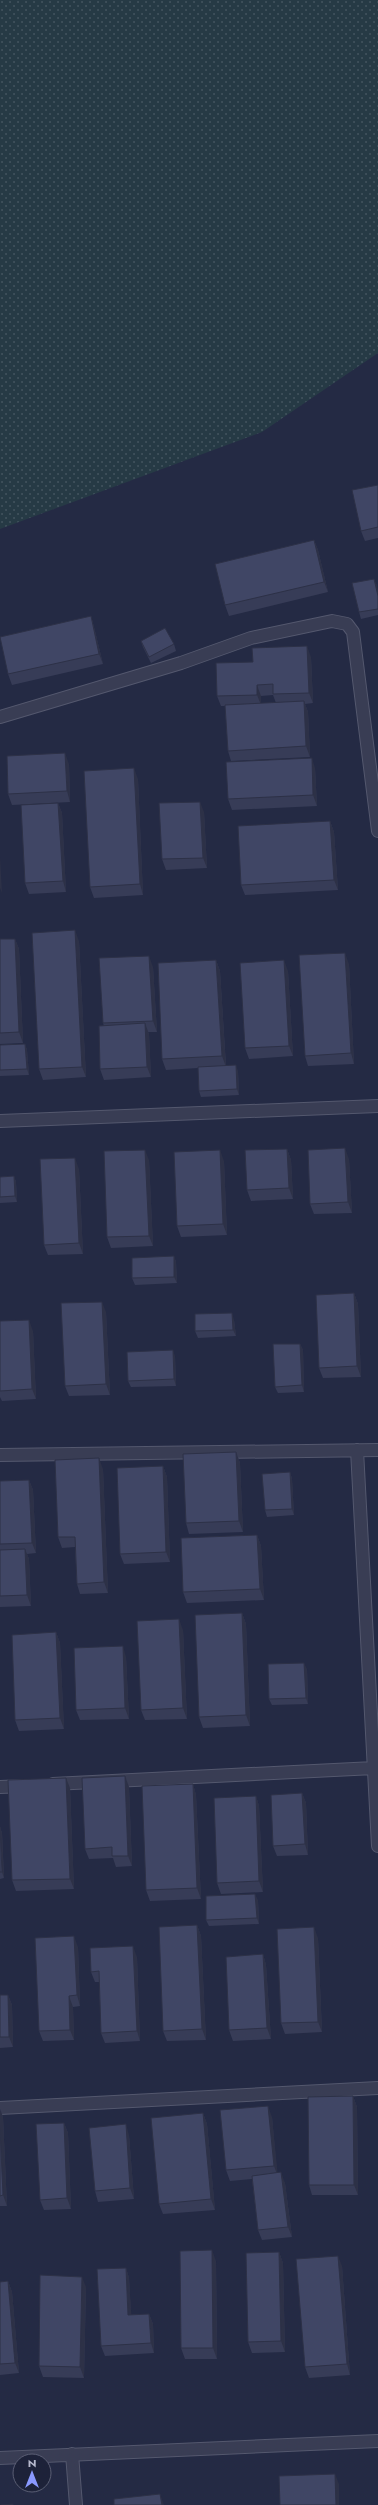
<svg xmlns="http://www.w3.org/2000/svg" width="378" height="2505" viewBox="0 0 378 2505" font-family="Jost,sans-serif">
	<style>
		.grass { fill: url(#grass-dots) }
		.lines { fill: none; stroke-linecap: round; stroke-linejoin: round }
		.minor-casing { stroke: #54586e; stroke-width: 14 }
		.minor { stroke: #393d54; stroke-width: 12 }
		.wall { fill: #373c57; fill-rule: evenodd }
		.shaded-wall { fill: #2d3147 }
		.building { fill: #404665; stroke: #2d3147 }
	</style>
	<defs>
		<pattern id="grass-dots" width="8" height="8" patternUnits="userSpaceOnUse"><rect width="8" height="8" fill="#263a45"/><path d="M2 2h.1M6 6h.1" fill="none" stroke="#43545f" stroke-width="1.8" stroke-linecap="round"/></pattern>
	</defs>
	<rect width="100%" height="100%" fill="#242a44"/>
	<path class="grass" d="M0,0H378V353L262,432L0,529Z"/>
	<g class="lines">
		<defs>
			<path id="minor" d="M0,717L181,663L251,638L332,621L347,624L353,632L378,831
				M0,1121L378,1106
				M357,1450L378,1846
				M0,1455L378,1450
				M53,1784L374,1768
				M0,1787L25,1786
				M0,2108L378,2088
				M72,2454L76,2505
				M0,2458L378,2441"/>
		</defs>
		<use href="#minor" class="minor-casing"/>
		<use href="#minor" class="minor"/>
	</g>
	<path class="wall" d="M378,485V538L365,541L361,531Z
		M314,540L318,550L328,592L229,616L225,605Z
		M374,579L378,591V615L361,619L359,612Z
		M91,616L94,627L103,664L12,685L8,674Z
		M141,641L174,644L176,651L151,663L143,647Z
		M311,657L313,703L305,704L308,712L310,757L231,761L228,751L225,706H221L217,696L253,662ZM273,695L276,703H261V696Z
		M69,764L70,802L12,805L8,794Z
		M315,768L317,806L232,810L228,799Z
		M138,779L143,895L94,898L90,887Z
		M58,803L62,813L66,892L29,894L25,883Z
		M204,812L207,868L166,870L162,859Z
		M330,821L334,832L338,890L245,895L241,885Z
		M0,939H15L19,949L23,1043L0,1044Z
		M79,941L86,1077L43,1080L39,1069Z
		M216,960L220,971L226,1065L238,1071L239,1095L201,1097L199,1091L198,1068L166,1070L162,1059Z
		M349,964L354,1064L308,1066L305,1056Z
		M153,967L157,1032H148L149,1034L151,1077L104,1080L100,1069L104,1026L103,1023Z
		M288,971L293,1056L249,1059L245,1048Z
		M25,1044L27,1050L29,1075L0,1076V1045Z
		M287,1149L291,1160L293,1199L251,1201L247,1190Z
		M349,1159L352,1213L314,1214L310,1204Z
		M149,1160L153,1246L111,1248L107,1237Z
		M224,1161L227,1235L181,1237L177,1226Z
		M79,1169L83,1254L48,1255L44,1245Z
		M14,1176L16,1182L17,1202L0,1203V1177Z
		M174,1256L176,1262L177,1283L135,1285L132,1278Z
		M354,1293L358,1304L361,1377L323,1378L319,1368Z
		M106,1312L110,1395L69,1396L65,1386Z
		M234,1320L236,1336L198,1338L195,1331Z
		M0,1321L33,1331L36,1399L2,1401L0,1397Z
		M300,1344L303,1350L304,1392L278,1393L275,1387Z
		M175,1356L176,1386L131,1387L128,1381Z
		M236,1452L240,1463L243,1532L189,1534L186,1523Z
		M163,1466L167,1477L170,1562L124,1564L120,1554Z
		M103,1469L108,1593L80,1594L77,1584L75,1547L62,1548L58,1537Z
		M290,1472L292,1479L294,1515L267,1517L265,1510Z
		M29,1480L33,1490L36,1553L27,1554L29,1559L31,1606L0,1607V1481Z
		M257,1535L261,1546L264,1600L187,1603L183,1592Z
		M242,1613L246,1624L250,1726L203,1728L199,1717Z
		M183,1630L187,1719L145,1720L141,1710Z
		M56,1632L60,1643L64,1729L19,1731L15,1720Z
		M126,1657L129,1719L80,1720L76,1710Z
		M307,1669L308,1704L272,1705L269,1699Z
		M125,1776L129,1787L132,1866L116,1867L113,1858L89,1859L85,1849Z
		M193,1784L196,1795L201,1899L150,1901L146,1890Z
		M70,1788L74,1889L16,1891L12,1880Z
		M302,1793L306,1803L308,1855L277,1856L273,1846Z
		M256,1796L259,1806L263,1892L221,1894L217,1883Z
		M0,1827L2,1833L4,1878L0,1879Z
		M258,1900L259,1924L209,1926L206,1920Z
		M197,1925L201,1936L206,2040L167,2041L163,2031Z
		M318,1938L322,2032L285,2034L281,2023Z
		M78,1947L80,2006L73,2007L74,2040L43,2041L39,2031Z
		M263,1954L266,1965L271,2039L233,2041L229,2030Z
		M137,1957L140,2041L105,2043L101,2033L99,1982H95L91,1972Z
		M0,1995H8L12,2005L13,2047L0,2048Z
		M353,2096L357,2107L358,2195H312L309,2185Z
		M0,2109L3,2117L7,2206H0Z
		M203,2113L207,2124L215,2210L163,2214L159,2204Z
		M272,2117L277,2172L285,2183L292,2237L262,2240L258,2230L252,2179L230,2181L226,2170Z
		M64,2123L68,2133L71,2209L44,2210L40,2200Z
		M129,2135L134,2199L98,2202L95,2191Z
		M279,2252L283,2263L285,2352L252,2353L248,2342Z
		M216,2261L217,2359H185L181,2348Z
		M342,2266L350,2375L309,2378L305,2367Z
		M126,2268L129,2278L131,2315L149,2314L153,2324L154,2353L105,2356L101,2346Z
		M8,2281L12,2292L19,2373L0,2375V2282Z
		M86,2287L84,2378L43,2377L39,2366Z"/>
	<path class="shaded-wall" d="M314,540L318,550L328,592L324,582Z
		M374,579L377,585L378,591V596Z
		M91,616L94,627L103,664L99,654Z
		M307,646L311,657L313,703L309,693Z
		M257,685L261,696V705L257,695Z
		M304,701L308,712L310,757L306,746Z
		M65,753L69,764L70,802L67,791Z
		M312,758L315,768L317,806L313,795Z
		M134,768L138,779L143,895L140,884Z
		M200,802L204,812L207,868L203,858Z
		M58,803L62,813L66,892L63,881Z
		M330,821L334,832L338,890L334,880Z
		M0,857L2,893L0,888Z
		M75,930L79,941L86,1077L82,1067Z
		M15,939L19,949L23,1043L19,1032Z
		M345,953L349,964L354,1064L351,1053Z
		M149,956L153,967L157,1032L153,1021Z
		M216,960L220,971L226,1067L222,1056Z
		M284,960L288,971L293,1056L289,1046Z
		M145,1023L149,1034L151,1077L147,1067Z
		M25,1044L27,1050L29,1075L27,1069Z
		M236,1065L238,1071L239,1095L237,1089Z
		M345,1148L349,1159L352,1213L348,1202Z
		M287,1149L291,1160L293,1199L289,1188Z
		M145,1150L149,1160L153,1246L149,1236Z
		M220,1150L224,1161L227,1235L223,1224Z
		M75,1158L79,1169L83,1254L79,1243Z
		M14,1176L16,1182L17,1202L15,1196Z
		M174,1256L176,1262L177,1283L174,1277Z
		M354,1293L358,1304L361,1377L357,1366Z
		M102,1302L106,1312L110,1395L106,1384Z
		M232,1313L234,1320L236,1336L233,1330Z
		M29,1320L33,1331L36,1399L32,1389Z
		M300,1344L303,1350L304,1392L302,1385Z
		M173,1350L175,1356L176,1386L174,1379Z
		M236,1452L240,1463L243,1532L239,1521Z
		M99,1458L103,1469L108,1593L104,1582Z
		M163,1466L167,1477L170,1562L166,1552Z
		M290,1472L292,1479L294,1515L292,1509Z
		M29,1480L33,1490L36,1553L32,1543Z
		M257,1535L261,1546L264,1600L260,1589Z
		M25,1549L29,1559L31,1606L27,1595Z
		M242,1613L246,1624L250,1726L246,1715Z
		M179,1619L183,1630L187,1719L183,1708Z
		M56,1632L60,1643L64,1729L60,1718Z
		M123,1646L126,1657L129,1719L125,1708Z
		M304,1663L307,1669L308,1704L306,1698Z
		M125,1776L129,1787L132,1866L128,1856Z
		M66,1778L70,1788L74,1889L70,1879Z
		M193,1784L196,1795L201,1899L197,1888Z
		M302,1793L306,1803L308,1855L305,1844Z
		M256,1796L259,1806L263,1892L259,1881Z
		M0,1827L2,1833L4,1878L2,1872Z
		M255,1894L258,1900L259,1924L257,1918Z
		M197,1925L201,1936L206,2040L202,2029Z
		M314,1927L318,1938L322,2032L318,2022Z
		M74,1936L78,1947L80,2006L77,1995Z
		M133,1946L137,1957L140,2041L137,2031Z
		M263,1954L266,1965L271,2039L267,2028Z
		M8,1995L12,2005L13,2047L9,2037Z
		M69,1996L73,2007L74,2040L70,2030Z
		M353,2096L357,2107L358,2195L354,2185Z
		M268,2106L272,2117L278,2177L274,2166Z
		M0,2109L3,2117L7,2206L3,2195L0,2129Z
		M203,2113L207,2124L215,2210L211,2199Z
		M64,2123L68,2133L71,2209L67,2198Z
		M126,2124L129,2135L134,2199L130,2188Z
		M281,2172L285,2183L292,2237L288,2227Z
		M212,2250L216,2261L217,2359L213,2348Z
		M279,2252L283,2263L285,2352L281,2341Z
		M338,2256L342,2266L350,2375L347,2364Z
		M126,2268L129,2278L132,2326L128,2315Z
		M82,2277L86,2287L84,2378L80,2367Z
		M8,2281L12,2292L19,2373L15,2363Z
		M149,2314L153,2324L154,2353L151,2343Z
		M335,2474L339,2484V2505H336Z
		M160,2494L164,2505H162Z"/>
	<path class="building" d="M378,485V527L361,531L352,490Z
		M314,540L324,582L225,605L215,564Z
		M374,579L378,596V609L359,612L352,583Z
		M91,616L99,654L8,674L0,637Z
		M165,628L174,644L149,657L141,641Z
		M307,646L309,693L273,694V684L257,685V695L217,696L216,663L253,662L252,648Z
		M304,701L306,746L228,751L225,705Z
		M65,753L67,791L8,794L7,756Z
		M312,758L313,795L228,799L226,762Z
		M134,768L140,884L90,887L84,771Z
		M200,802L203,858L162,859L159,803Z
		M58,803L63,881L25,883L21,805Z
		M330,821L334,880L241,885L238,826Z
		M75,930L82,1067L39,1069L32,933Z
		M0,939H15L19,1032L0,1033Z
		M345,953L351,1053L305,1056L299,955Z
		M149,956L153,1021L103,1023L99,958Z
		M216,960L222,1056L162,1059L158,963Z
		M284,960L289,1046L245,1048L240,963Z
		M145,1023L147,1067L100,1069L99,1026Z
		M25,1044L27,1069L0,1070V1045Z
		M236,1065L237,1089L199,1091L198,1067Z
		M345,1148L348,1202L310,1204L308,1150Z
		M287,1149L289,1188L247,1190L245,1150Z
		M145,1150L149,1236L107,1237L104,1151Z
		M220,1150L223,1224L177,1226L174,1152Z
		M75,1158L79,1243L44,1245L40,1159Z
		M14,1176L15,1196L0,1197V1177Z
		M174,1256V1277L132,1278V1258Z
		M354,1293L357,1366L319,1368L316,1295Z
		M102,1302L106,1384L65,1386L61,1303Z
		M232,1313L233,1330L195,1331V1314Z
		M29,1320L32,1389L0,1391V1321Z
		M273,1344H300L302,1385L275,1387Z
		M173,1350L174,1379L128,1381L127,1352Z
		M236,1452L239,1521L186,1523L183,1454Z
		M99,1458L104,1582L77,1584L75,1537H58L55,1460Z
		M163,1466L166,1552L120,1554L117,1468Z
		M290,1472L292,1509L265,1510L262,1474Z
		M29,1480L32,1543L0,1544V1481Z
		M257,1535L260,1589L183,1592L181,1538Z
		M25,1549L27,1595L0,1596V1550Z
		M242,1613L246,1715L199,1717L195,1615Z
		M179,1619L183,1708L141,1710L137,1621Z
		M56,1632L60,1718L15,1720L12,1635Z
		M123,1646L125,1708L76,1710L74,1648Z
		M304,1663L306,1698L269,1699L268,1664Z
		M125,1776L128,1856H112V1847L85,1849L82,1778Z
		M66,1778L70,1879L12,1880L8,1780Z
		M193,1784L197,1888L146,1890L142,1786Z
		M302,1793L305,1844L273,1846L271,1795Z
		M256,1796L259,1881L217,1883L214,1798Z
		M0,1827L2,1872H0Z
		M255,1894L257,1918L206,1920V1896Z
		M197,1925L202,2029L163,2031L159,1927Z
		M314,1927L318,2022L281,2023L277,1929Z
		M74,1936L77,1995L69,1996L70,2030L39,2031L35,1938Z
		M133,1946L137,2031L101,2033L99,1971L91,1972L90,1948Z
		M263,1954L267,2028L229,2030L226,1957Z
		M0,1995H8L9,2037H0Z
		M353,2096L354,2185H309L308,2097Z
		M268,2106L274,2166L226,2170L220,2110Z
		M203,2113L211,2199L159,2204L151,2118Z
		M64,2123L67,2198L40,2200L36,2124Z
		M126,2124L130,2188L95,2191L89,2128Z
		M0,2129L3,2195L0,2196Z
		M281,2172L288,2227L258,2230L252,2176Z
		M212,2250L213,2348H181L180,2251Z
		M279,2252L281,2341L248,2342L246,2253Z
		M338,2256L347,2364L305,2367L296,2259Z
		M126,2268L128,2315L149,2314L151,2343L101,2346L97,2269Z
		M40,2275L82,2277L80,2367L39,2366Z
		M8,2281L15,2363L0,2364V2282Z
		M335,2474L336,2505H280L279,2476Z
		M160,2494L162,2505H114V2499Z
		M13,2504V2505H1Z"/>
	<g transform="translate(32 2473)"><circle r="19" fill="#1d2239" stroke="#5a5e74"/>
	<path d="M0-3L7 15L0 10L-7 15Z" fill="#8a99ff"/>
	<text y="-6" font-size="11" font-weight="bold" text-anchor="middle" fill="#b6b9cd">N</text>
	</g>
</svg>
